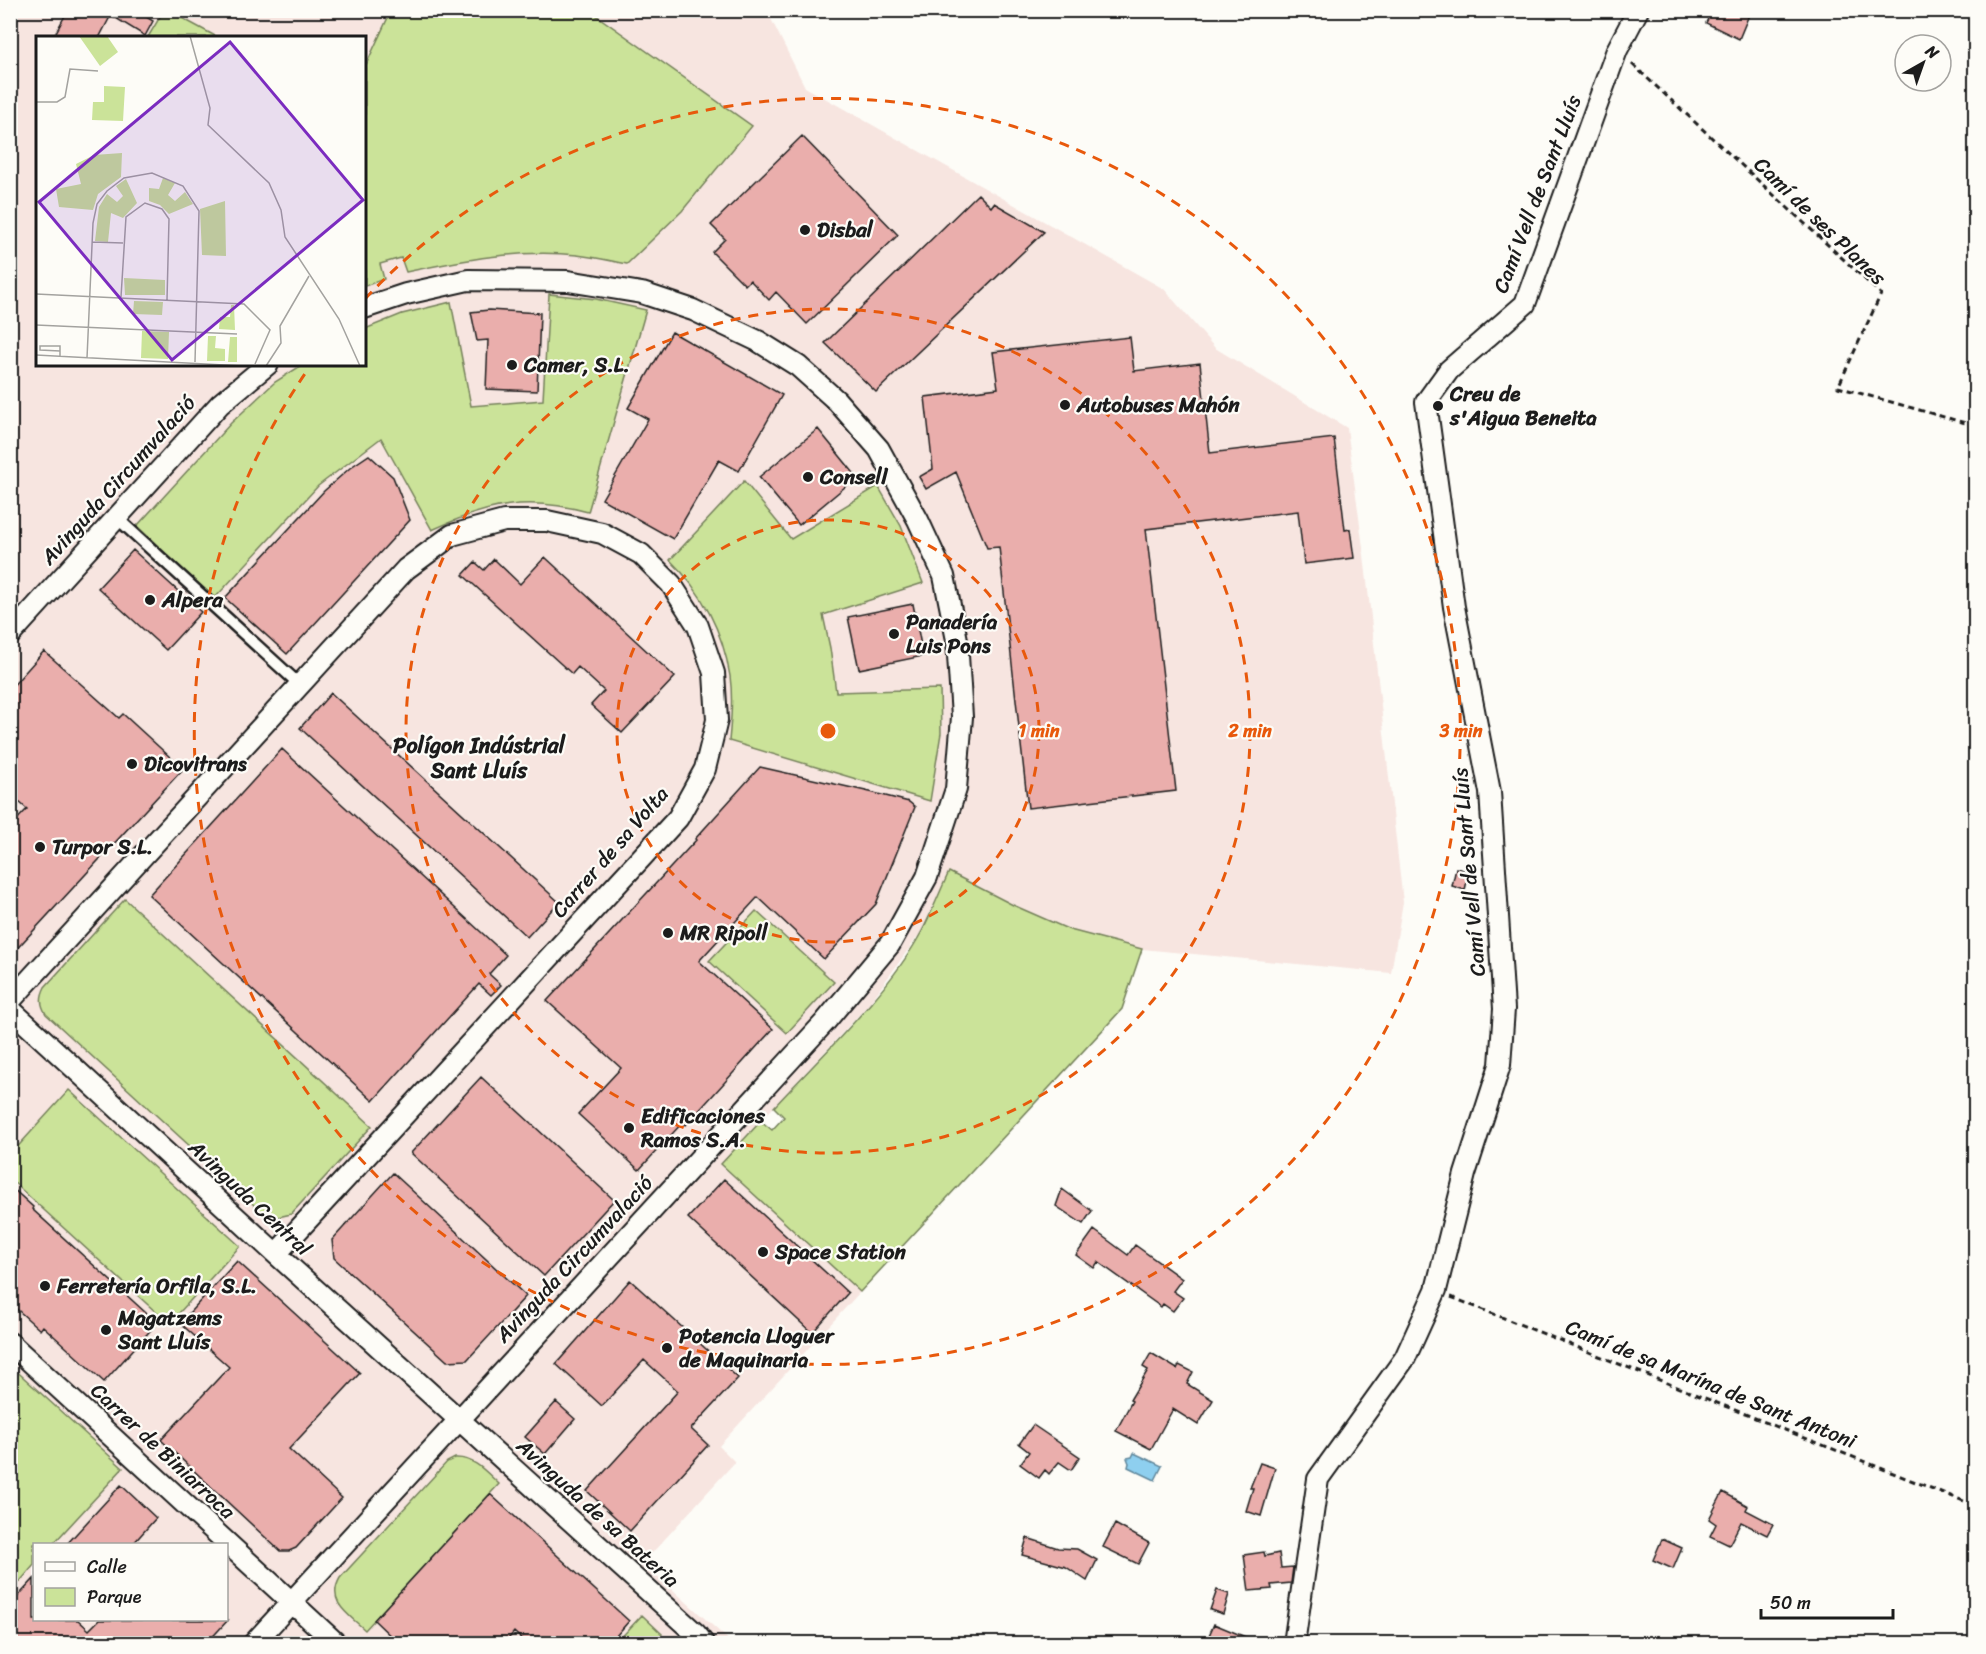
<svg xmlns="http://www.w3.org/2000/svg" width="1986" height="1654" viewBox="0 0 1986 1654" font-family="Sriracha,sans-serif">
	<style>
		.built { fill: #f7e5e0; fill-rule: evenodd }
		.green { fill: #cbe399; stroke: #74805a; stroke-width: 1.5 }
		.water { fill: #8ecfef; stroke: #60879b; stroke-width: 1.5 }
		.building { fill: #eaaeac; stroke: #1c1c1c; stroke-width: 1.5 }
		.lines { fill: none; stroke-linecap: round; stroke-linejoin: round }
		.service-casing { stroke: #1c1c1c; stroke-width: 15 }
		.minor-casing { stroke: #1c1c1c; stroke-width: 24 }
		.path { stroke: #1c1c1c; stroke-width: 3; stroke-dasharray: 6 4.5; stroke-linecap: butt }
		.service { stroke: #fdfcf7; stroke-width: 10 }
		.minor { stroke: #fdfcf7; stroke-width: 20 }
		.ring { fill: none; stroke: #e8590c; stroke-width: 3; stroke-dasharray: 10 8 }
		.poi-dot { fill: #1c1c1c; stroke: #fdfcf7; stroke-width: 2 }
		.labels { text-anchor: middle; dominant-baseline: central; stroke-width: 4.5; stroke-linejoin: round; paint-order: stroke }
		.street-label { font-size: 21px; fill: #1c1c1c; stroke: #fdfcf7 }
		.poi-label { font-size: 21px; font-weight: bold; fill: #1c1c1c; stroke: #fdfcf7; text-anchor: start }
		.neighbourhood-label { font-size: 22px; font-weight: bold; fill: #1c1c1c; stroke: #fdfcf7 }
		.inset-road { fill: none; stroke: #a3a29f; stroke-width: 1.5 }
		.view { fill: #7b2cbf; fill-opacity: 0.15; stroke: #7b2cbf; stroke-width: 3 }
		.inset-edge { fill: none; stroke: #1c1c1c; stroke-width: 3 }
		.centre { fill: #e8590c; stroke: #fdfcf7; stroke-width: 3 }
		.ring-label { font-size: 18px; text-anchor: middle; font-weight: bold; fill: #e8590c; stroke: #fdfcf7; stroke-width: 4.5; stroke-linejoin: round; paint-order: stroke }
	</style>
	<rect width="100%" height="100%" fill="#fdfcf7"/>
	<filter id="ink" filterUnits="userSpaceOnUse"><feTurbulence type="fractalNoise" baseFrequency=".0167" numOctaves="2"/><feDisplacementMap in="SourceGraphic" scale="12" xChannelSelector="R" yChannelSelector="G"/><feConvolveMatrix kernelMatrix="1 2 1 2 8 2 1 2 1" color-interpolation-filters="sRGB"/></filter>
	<g filter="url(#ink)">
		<path class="built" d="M11,11H767L805,87L1164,289L1215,348L1347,428L1364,555L1403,902L1391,973L1142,949L1070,930L1013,905L949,872L921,932L869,1004L721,1164L860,1292L719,1446L735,1462L643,1563L732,1643L11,1644ZM38,38H364V364H38ZM34,1544H226V1620H34Z"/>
		<path class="green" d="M164,10L169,11L217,37H148Z
			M391,11H590L752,126L682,211L627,264C611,261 594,257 577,255C519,249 462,260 406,272L401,258L380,264L384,279L365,286V67Z
			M549,294L596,299L646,310L588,512C527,496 489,504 432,530L381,438L318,486L214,599L137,526L231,423L275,382L302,365L364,364L365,329L402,314L451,302L471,406L543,400Z
			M744,481L791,539L878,486L901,526L923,583L823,615L830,648L836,692L940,689L941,733L930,801L729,741C731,720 733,698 730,676C723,632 702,591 670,560Z
			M949,872L1013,905L1070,930L1142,949L1122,1009L860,1292L721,1164L761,1121L772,1130L784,1117L774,1107C822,1055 889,993 922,931C932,912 940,891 949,872Z
			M125,899L372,1126L291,1214L274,1218L265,1215L46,1014C40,1004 40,997 45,987Z
			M756,911L834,982L787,1033L709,961Z
			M69,1090L240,1246L169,1324L11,1180V1154Z
			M11,1366L123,1468L53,1544H34V1565L11,1592Z
			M455,1458C474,1457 486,1472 499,1484L365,1630C349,1615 326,1602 340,1578L447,1462Z
			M642,1615L662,1634L653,1643H616Z"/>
		<path class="water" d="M1134,1453L1162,1466L1155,1480L1128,1467L1129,1463L1127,1458L1132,1457Z"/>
		<path class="building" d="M68,10H135L153,21L145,36L111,15L99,38H53Z
			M1712,10H1751L1739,39L1706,23Z
			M802,136L898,235L807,324L776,292L769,300L750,280L745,285L712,252L725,239L711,225Z
			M978,194L991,207L994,203L1044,232L876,392L825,343Z
			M489,310L540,313L537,391L486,389L488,340L477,341L471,312Z
			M672,332L782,395L739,471L719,460L673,539L602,499L648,419L628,408Z
			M1130,337L1134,371L1200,363L1210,453L1334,438L1345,530L1350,529L1354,558L1304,564L1298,511L1146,529L1176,791L1028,808L999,547L987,548L956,472L926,489L919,477L933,469L925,397L998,388L993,352Z
			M818,429L857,477L799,525L759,477Z
			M369,455L393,477L410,520L287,654L225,598L324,491L351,467Z
			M133,550L201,612L166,650L98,588Z
			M545,557L675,677L622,733L591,705L604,691L578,667L572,674L463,575L475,562L484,570L494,559L520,584Z
			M913,604L923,656L859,669L848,617Z
			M44,651L119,718L123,714L183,769L10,956V827L27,809L10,794V689Z
			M331,693L559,902L527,937L300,728Z
			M282,749L506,955L489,974L501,985L491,995L479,984L373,1101L149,895Z
			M760,767L870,792L909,802L915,807L876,904L824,959L758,897L699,961L773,1029L686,1125L683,1122L639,1170L578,1114L621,1068L547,1001L696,840L695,839Z
			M1456,868L1469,872L1465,890L1452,886Z
			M481,1077L614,1200L544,1276L411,1153Z
			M393,1173L526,1296L467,1360L447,1361L334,1258L332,1240Z
			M724,1179L848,1293L812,1333L688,1218Z
			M10,1186L33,1207L32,1209L157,1323L104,1382L43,1326L40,1330L10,1303Z
			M1062,1189L1092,1211L1083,1224L1056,1206Z
			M1094,1230L1128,1255L1135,1245L1182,1279L1173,1291L1183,1298L1173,1311L1163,1304L1161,1307L1098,1262L1094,1268L1076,1255Z
			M237,1261L360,1373L289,1449L342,1498L296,1548L289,1551H280L161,1440L229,1367L180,1323Z
			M630,1280L738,1378L691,1429L708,1445L630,1531L587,1491L678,1391L644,1360L602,1406L556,1364Z
			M1151,1353L1177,1369L1179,1365L1193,1372L1187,1384L1213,1400L1198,1425L1173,1409L1151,1449L1116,1431L1132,1401L1130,1400L1148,1370L1143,1367Z
			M556,1402L575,1419L545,1454L525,1437Z
			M1033,1425L1080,1457L1071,1470L1059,1462L1049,1474L1045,1470L1039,1478L1020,1464L1029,1452L1019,1444Z
			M1260,1463L1275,1468L1261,1516L1246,1511L1253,1488H1250Z
			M121,1485L156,1518L132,1545H66Z
			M1723,1492L1748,1506L1746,1510L1773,1524L1767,1535L1741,1522L1729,1545L1710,1536L1716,1524L1709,1519Z
			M490,1494L629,1621L609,1644H527L514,1632L504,1644H399L374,1620Z
			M1115,1524L1149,1543L1138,1564L1103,1547Z
			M1027,1538L1058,1548L1077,1549L1097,1560L1087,1581L1066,1567L1022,1555Z
			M1662,1539L1682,1548L1673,1569L1653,1560Z
			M1264,1552L1265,1556L1279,1553L1281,1568L1293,1567L1291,1583L1271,1585L1272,1589L1249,1591L1244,1555Z
			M34,1579V1620H78L89,1630L99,1620H228L206,1644H20L10,1635V1605Z
			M1217,1590L1229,1594L1223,1614L1210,1610Z
			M1214,1624L1260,1643V1644H1217L1207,1640Z"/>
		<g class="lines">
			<defs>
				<path id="service" d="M117,518L300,685"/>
				<path id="minor" d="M10,635L220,404L268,364
					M10,1001L406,569L452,535L504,521H547L602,533L641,554L671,584L698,626L714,673L717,720L705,769L678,818L276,1254
					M10,1009L276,1254L696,1634L704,1644
					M10,1343L337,1644
					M253,1644L825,1022L890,944L927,877L956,789L962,717L957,640L944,576L918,520L879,449L837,401L798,366L758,341L693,310L642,293L568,281L468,280L406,294L364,308
					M1294,1644L1318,1479L1405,1358L1436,1290L1465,1174L1500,1065L1504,1009L1490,792L1454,607L1426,402L1449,370L1525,304L1617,50L1638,10"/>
			</defs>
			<use href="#service" class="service-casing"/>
			<use href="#minor" class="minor-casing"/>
			<path class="path" d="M1632,64L1881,294L1838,387L1976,426
				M1451,1297L1976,1506"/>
			<use href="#service" class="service"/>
			<use href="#minor" class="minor"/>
		</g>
	</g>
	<g class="ring">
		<circle cx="828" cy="731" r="211"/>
		<circle cx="828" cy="731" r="422"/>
		<path d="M365 299A633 633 0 1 1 309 368"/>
	</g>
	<g class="poi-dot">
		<circle cx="805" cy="230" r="6"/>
		<circle cx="512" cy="365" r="6"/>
		<circle cx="1065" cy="405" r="6"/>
		<circle cx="1438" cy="406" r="6"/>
		<circle cx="808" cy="477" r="6"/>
		<circle cx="150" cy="600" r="6"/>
		<circle cx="894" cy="634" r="6"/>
		<circle cx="132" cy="764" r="6"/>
		<circle cx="40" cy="847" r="6"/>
		<circle cx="668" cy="933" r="6"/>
		<circle cx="629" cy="1128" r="6"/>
		<circle cx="763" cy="1252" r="6"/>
		<circle cx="45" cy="1286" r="6"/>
		<circle cx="106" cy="1330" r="6"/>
		<circle cx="667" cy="1348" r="6"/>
	</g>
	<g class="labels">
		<g class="street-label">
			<text transform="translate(1537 194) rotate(-69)">Camí Vell de Sant Lluís</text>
			<text transform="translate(1820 221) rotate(44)">Camí de ses Planes</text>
			<text transform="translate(118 480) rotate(-48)">Avinguda Circumvalació</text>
			<text transform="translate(610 852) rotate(-49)">Carrer de sa Volta</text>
			<text transform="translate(1469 872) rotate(-95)">Camí Vell de Sant Lluís</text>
			<text transform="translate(250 1198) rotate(43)">Avinguda Central</text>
			<text transform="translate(574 1259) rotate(-47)">Avinguda Circumvalació</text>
			<text transform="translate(1711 1384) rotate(22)">Camí de sa Marína de Sant Antoni</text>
			<text transform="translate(163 1451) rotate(43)">Carrer de Biniarroca</text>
			<text transform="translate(598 1513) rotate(42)">Avinguda de sa Bateria</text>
		</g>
		<g class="poi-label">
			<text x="817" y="230">Disbal</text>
			<text x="524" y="365">Camer, S.L.</text>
			<text x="1450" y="394">Creu de<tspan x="1450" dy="24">s'Aigua Beneita</tspan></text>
			<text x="1077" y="405">Autobuses Mahón</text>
			<text x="820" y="477">Consell</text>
			<text x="162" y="600">Alpera</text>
			<text x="906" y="622">Panadería<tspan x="906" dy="24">Luis Pons</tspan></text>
			<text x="144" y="764">Dicovitrans</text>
			<text x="52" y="847">Turpor S.L.</text>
			<text x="680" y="933">MR Ripoll</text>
			<text x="641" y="1116">Edificaciones<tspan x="641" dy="24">Ramos S.A.</tspan></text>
			<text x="775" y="1252">Space Station</text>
			<text x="57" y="1286">Ferretería Orfila, S.L.</text>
			<text x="118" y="1318">Magatzems<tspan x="118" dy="24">Sant Lluís</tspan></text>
			<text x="679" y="1336">Potencia Lloguer<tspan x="679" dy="24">de Maquinaria</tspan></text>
		</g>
		<g class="neighbourhood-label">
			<text x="479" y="745">Polígon Indústrial<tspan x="479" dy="25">Sant Lluís</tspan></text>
		</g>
	</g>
	<g transform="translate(36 36)">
		<rect width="330" height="330" fill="#fdfcf7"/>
		<path d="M43,0H71L82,16L64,30ZM68,50L89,51L87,85L56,84L57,66H68ZM86,117L85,141L62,158L57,174L23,171L20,153L45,148L40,128L58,119ZM127,142L139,147L132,159L139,165L149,156L157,168L133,178L124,169L113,165V152L123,153ZM90,143L101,167L87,182L75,177L72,206L59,205L63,171L71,158L81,166L87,160L80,150ZM189,165L190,220L166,219L164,173ZM88,242L129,244V259H89ZM98,265L127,266L126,279L97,278ZM195,269H198L199,294L183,293L184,281H194ZM106,295L133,296L132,323L105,322ZM172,300H180L179,312L189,313V325H171ZM194,301H201V326H192Z" fill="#cbe399"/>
		<path class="inset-road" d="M154,0L174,72L172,89L233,147L245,174L249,201L303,283L324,330M0,66H21L29,61L34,33L62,35M56,206L87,207M0,258L208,268L234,294L219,328M85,261L90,181L109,167L126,173L133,183L131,264M0,289L201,298M0,319L207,330M24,320V310H4V314L24,315M51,322L57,187L61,168L71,155L88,142L116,137L147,150L163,175L159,326M230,330L245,307L244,290L273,240"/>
		<path class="view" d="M194,6L327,164L136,324L3,166Z"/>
		<rect width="330" height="330" class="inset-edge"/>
	</g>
	<circle cx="828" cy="731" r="9" class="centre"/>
	<g class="ring-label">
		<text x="1039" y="737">1 min</text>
		<text x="1250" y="737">2 min</text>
		<text x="1461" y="737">3 min</text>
	</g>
	<rect width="1986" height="1654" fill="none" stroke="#fdfcf7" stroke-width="36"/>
	<rect x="18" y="18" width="1950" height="1618" fill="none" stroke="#1c1c1c" stroke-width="2" filter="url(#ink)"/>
	<rect x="33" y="1543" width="195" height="78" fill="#fdfcf7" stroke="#a3a29f" stroke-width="1.5"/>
	<rect x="45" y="1562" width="30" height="9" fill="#fdfcf7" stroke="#a3a29f" stroke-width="1.5"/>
	<text x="87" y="1573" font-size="18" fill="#1c1c1c">Calle</text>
	<rect x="45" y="1588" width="30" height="18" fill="#cbe399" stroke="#a3a29f" stroke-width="1.5"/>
	<text x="87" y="1603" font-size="18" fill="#1c1c1c">Parque</text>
	<g transform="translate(1923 63) rotate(40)"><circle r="28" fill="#fdfcf7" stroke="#a3a29f" stroke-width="1.5"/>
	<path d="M0-4.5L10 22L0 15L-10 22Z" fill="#1c1c1c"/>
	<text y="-9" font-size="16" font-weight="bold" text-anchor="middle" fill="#1c1c1c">N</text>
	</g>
	<path d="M1761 1609v9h132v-9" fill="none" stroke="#1c1c1c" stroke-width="3"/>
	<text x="1770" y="1609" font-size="18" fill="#1c1c1c" stroke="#fdfcf7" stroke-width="4.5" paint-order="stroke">50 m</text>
</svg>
